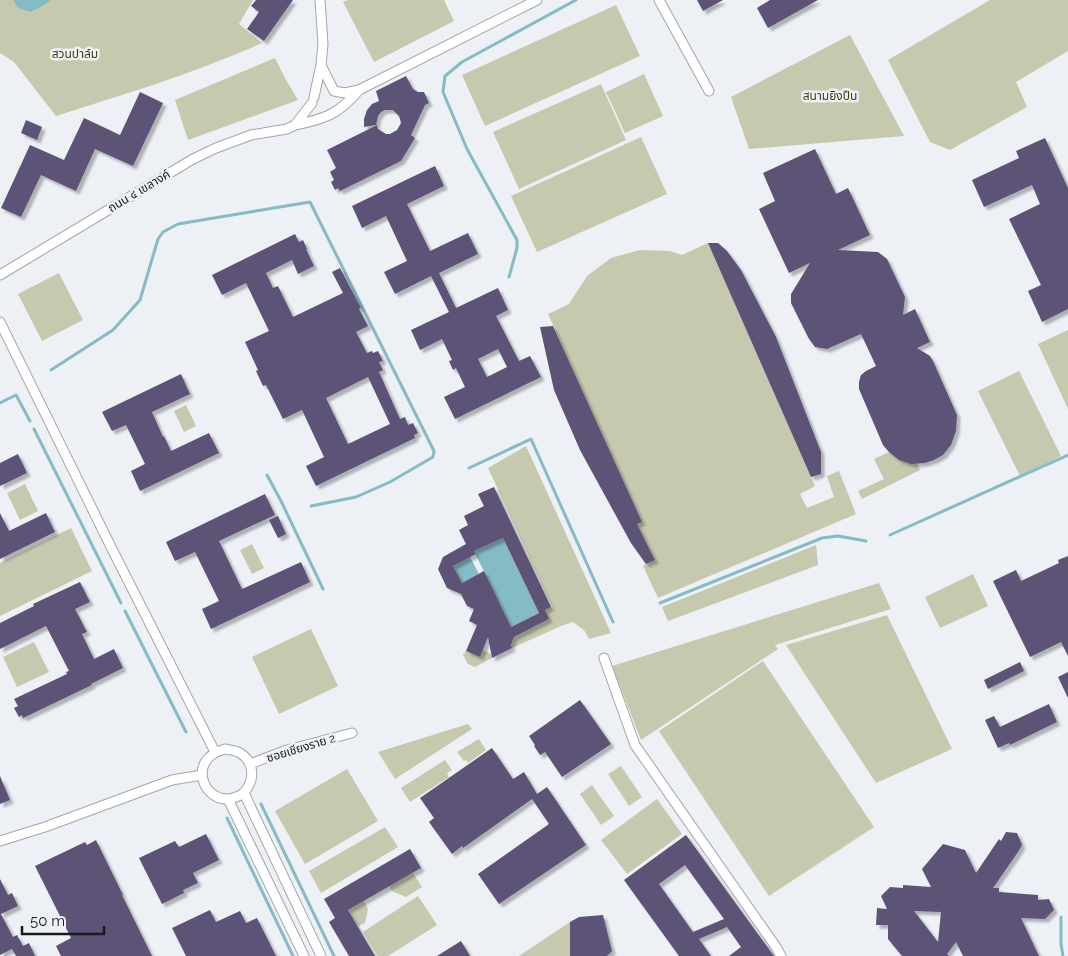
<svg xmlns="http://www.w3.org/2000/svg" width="1068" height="956" viewBox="0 0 1068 956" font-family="Raleway,'Noto Sans Thai',sans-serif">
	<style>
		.green { fill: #c7c9ae }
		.water { fill: #85bbc5 }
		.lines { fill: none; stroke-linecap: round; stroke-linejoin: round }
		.stream { stroke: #85bbc5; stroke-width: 3 }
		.building { fill: #5b5276; fill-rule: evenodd; filter: url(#shadow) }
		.minor-casing { stroke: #a3a5a9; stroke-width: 11 }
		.minor { stroke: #fff; stroke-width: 9 }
		.labels { text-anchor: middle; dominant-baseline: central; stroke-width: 5; stroke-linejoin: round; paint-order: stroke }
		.park-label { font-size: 12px; fill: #3e3f0b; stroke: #edf0f4 }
		.street-label { font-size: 12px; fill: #1a1b1c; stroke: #edf0f4 }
	</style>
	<defs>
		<filter id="shadow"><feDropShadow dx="3.5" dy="3.5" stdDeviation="1" flood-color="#0004"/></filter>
	</defs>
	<rect width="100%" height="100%" fill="#edf0f4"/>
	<path class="green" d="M0,0H253L239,24L262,43C195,73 125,94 56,116L14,62L0,53Z
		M348,0H444L454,21L374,62L343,2Z
		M990,0H1068V51L1016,82L1027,107L950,150L930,142L888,60Z
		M616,5L640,56L485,126L462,75Z
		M850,35L904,136L749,149L731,97Z
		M275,58L285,78L298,100L188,140L175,100Z
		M644,74L663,116L625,133L606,92Z
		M601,84L626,140L519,189L493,132Z
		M641,137L667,194L537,252L511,196Z
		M708,243L815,486L800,494L807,508L834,497L827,476L839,471L856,514L658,598L643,566L655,559L637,524L642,522L548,314L569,304L587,276L611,258L640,250L670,251L682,255Z
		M59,273L83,320L42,341L18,294Z
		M1068,330V409L1038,344Z
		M1019,371L1061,456L1020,476L978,391Z
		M186,405L196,426L184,432L174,411Z
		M526,446L611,633L589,639L584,630L573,622L561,626L512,648L511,645L514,637L549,619L545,610L551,607L554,610L488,468Z
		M889,452L917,463L920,470L862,499L858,491L884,479L874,459Z
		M25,484L38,511L20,520L7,493Z
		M71,528L92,571L0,616V563Z
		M252,544L264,568L252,574L240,550Z
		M816,545L818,565L668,621L662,607Z
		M973,574L988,606L940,628L925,597Z
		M879,583L891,609L775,645L778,649L641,740L612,666Z
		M887,615L952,749L876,783L786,645Z
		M311,629L338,686L279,714L252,657Z
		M34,642L49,672L17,687L3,657Z
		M483,650L491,654L492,658L475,667L468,664L463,655L466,651L480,657Z
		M763,661L874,827L769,896L659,731Z
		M468,724L472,729L395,779L378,752Z
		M479,739L486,750L468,763L466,760L464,761L457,752Z
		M445,760L452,770L447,773L449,777L410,802L401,788Z
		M621,766L642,797L629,806L608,774Z
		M347,769L378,821L305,864L275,811Z
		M592,785L614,816L601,825L580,794Z
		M657,799L682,834L627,874L601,840Z
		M385,827L398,847L321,893L309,871Z
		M413,873L422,887L406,897L392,891L389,886Z
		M418,896L437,925L388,956H378L363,932Z
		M364,901L368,909L365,923L358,926L348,910Z
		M570,922L571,956H519Z"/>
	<path class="water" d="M13,0H51L39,8L30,12L18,8Z
		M503,538L539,613L511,627L474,551Z
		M470,557L479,574L462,583L453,566Z"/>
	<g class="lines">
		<path class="stream" d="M509,277L517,248V240L467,149L443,92L445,76L462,62L576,0
			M51,370L113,330L140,300L158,239L163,232L178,224L310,202L434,451L433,457L390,482L356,497L311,506
			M0,403L16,395L30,421
			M34,429L121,603
			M469,468L531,439L613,622
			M267,475L281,501L323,589
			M890,535L1068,455
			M660,603L822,538L838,536L866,541
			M125,611L186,732
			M261,804L334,956
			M227,818L293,956
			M1061,917V944L1063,956"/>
	</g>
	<path class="building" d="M256,0H293L264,41L247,29L259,12L251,6Z
		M697,0H723L703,11Z
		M770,0H818L768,28L757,8Z
		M406,76L413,89L418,92H424L429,103L425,105L411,135L415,138L401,161L340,191L338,188L335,190L331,182L334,180L330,172L336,168L327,150L377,125L378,129L386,134H390L397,130L401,123L400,119L399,116L393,110H385L381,112L378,116L376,125L364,127V119L367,110L372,104L379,101L376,91Z
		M140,92L163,103L133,166L95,149L76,191L41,175L21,217L1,208L30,145L64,160L84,118L120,135Z
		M26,120L42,127L37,140L21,133Z
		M1045,138L1068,188V309L1042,322L1028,291L1041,285L1009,219L1040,204L1032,185L984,207L972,180L1019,158L1016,151Z
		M815,149L836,194L848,188L870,235L838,250L878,252L887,259L905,297L903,315L915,309L930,342L917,348L930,356L933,361L957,415L956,431L951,445L943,455L934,460L925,463L911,464L899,460L889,452L883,445L859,389V382L861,375L866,371L876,366L861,334L827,349L815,347L809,339L791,303V294L810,263L789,273L759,209L775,201L763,173Z
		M435,166L444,186L407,204L430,251L468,233L478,254L439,273L456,308L498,288L508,310L496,316L519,361L530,356L541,377L455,419L444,397L465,387L456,368L453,370L449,361L452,360L442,339L420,350L411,330L449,312L431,276L395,294L384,272L407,261L386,216L362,228L352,206ZM498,349L507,367L487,377L478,359Z
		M295,234L299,242L303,240L307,249H306L314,266L298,274L292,260L266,273L273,288L278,286L293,317L343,293L332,272L340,268L361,308L359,309L368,326L356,332L367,353L372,351L373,353L378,351L383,361L379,362L383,370L379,372L400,419L405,417L408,425L413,423L418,433L414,435L415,438L316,486L306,466L324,457L302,410L283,419L266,385L263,386L256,371L258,370L245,342L269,331L246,283L222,295L212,275ZM368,377L390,424L348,444L326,398Z
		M708,243H718L727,251L741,270L776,337L821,452V474L811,477Z
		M553,326L642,522L637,524L655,560L646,564L631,543L580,450L554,390L540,327Z
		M181,374L190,394L152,412L163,437L164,436L171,451L209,433L219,453L140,491L131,471L145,464L126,425L112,431L102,412Z
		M18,454L27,473L0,486V463Z
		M494,487L551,607L545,610L549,619L514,637L511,645L512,648L492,658L488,637L480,657L466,651L477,625L469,621L474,609L467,606L461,594L447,588L438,569L443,557L466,544L459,530L468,525L464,516L484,506L478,494ZM503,538L539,613L511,627L484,571L462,583L453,566L476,554L474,551Z
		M265,494L275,515L219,541L242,589L301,562L310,582L211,629L202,609L219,601L195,552L175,561L166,542Z
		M0,513L9,531L46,513L55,532L0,559Z
		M278,516L286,534L278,538L269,520Z
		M1068,556V656L1061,642L1030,657L993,581L1016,570L1021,581L1059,563L1058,560Z
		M80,582L90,602L75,609L87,632L82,634L94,659L114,649L123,668L91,684L92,685L23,718L22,715L19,717L14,708L18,706L14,699L67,674L66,672L69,671L46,626L0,649V623L34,606L33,604Z
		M1020,662L1024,671L988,689L984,680Z
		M1068,672V698L1058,677Z
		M580,700L611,744L562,777L545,752L540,755L534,746L535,745L529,736Z
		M1049,704L1057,722L1010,745L1009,743L998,748L985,720L994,716L1000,727Z
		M492,748L513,779L524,772L537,794L547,787L586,845L499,904L478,874L549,824L532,799L463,848L462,846L452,854L429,822L434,818L420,798Z
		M0,776L10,800L0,804Z
		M1006,832L1017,833L1022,845L1018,852L993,888H999V892L1038,895V900L1049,899L1054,910L1045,919L1021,918L1039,956H963L956,942L947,954L949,956H902L888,939V925H876L877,908L887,909L881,896L890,887L903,888V885L931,887L922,869L943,844L965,850L976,873L999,839L1001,841ZM914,911L941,912L938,942Z
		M206,834L219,860L193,873L198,883L183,890L184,893L162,904L139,858L175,841L179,847Z
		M686,835L774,956H729L741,947L727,927L699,939L711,956H679L624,880ZM685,865L724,919L693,932L659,884Z
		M96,840L123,895H122L152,956H61L56,946L71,938L35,866L85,842L87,845Z
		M410,849L421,868L348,910L375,956H349L329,922L335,918L324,899Z
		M0,879L8,895L12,893L18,906L1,914L13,937L17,935L23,946L29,943L35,956H16L12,949L0,955Z
		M210,910L216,922L240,911L246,923L257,918L276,956H186L172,928Z
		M603,915L612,951L607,956H570V922L579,917Z
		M461,941L470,956H437Z"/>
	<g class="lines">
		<defs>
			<path id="minor" d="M659,0L709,91
				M321,65L334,91L345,93L359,90L537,0
				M314,97L321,65L323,44L320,0
				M295,125C325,119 339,114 359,90
				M0,275L193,159L216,148L251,135L287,129L295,125L312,103
				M0,322L112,549L215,752
				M604,658L635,745L776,947L781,956
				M225,749C230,750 235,750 240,753C252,760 255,776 248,787C244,794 240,796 233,798C204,806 185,759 225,749Z
				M250,764L287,750L352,733
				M244,793L321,956
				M228,799L304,956
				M0,841L45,827L172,780L202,775"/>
		</defs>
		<use href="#minor" class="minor-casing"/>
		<use href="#minor" class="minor"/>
	</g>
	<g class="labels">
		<g class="park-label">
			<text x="75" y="54">สวนปาล์ม</text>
			<text x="830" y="96">สนามยิงปืน</text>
		</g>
		<g class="street-label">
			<text transform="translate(139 191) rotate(-31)">ถนน ๔ เขลางค์</text>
			<text transform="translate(301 748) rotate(-17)">ซอยเชียงราย 2</text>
		</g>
	</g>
	<path d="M22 926v8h82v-8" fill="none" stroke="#1a1b1c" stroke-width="2.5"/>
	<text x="30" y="926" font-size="15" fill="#1a1b1c" stroke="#edf0f4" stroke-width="4" paint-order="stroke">50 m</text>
</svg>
